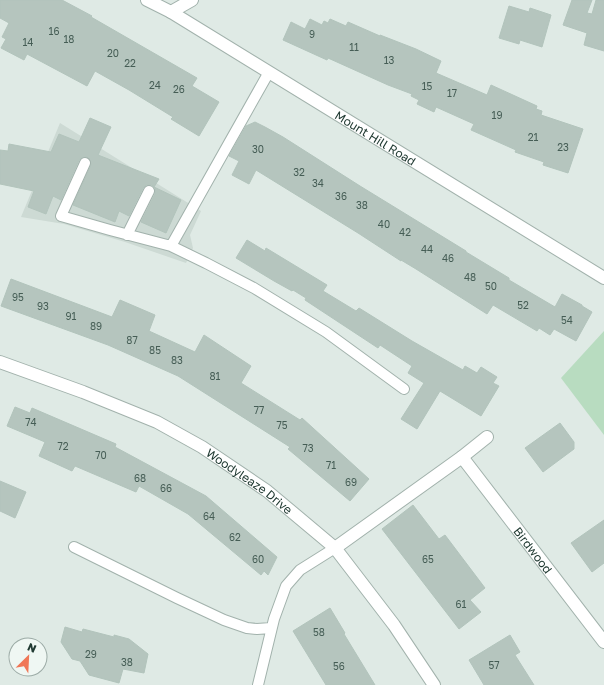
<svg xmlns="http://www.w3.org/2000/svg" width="604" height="685" viewBox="0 0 604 685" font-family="'Golos Text',sans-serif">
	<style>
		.built { fill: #cddad4 }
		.green { fill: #b8dcc0 }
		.building { fill: #b5c5be; stroke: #b2c4bc }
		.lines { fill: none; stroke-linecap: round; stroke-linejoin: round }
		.service-casing { stroke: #a2b2ac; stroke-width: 12 }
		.minor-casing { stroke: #a2b2ac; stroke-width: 14 }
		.tertiary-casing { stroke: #a2b2ac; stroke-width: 14 }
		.service { stroke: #fff; stroke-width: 10 }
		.minor { stroke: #fff; stroke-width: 12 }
		.tertiary { stroke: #fff; stroke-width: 12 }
		.labels { text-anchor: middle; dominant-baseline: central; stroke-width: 3; stroke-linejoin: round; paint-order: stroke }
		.number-label { font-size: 10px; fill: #455d55 }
		.street-label { font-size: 12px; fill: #203a32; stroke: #eff7f3 }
	</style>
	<rect width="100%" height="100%" fill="#dfeae5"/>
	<path class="built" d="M60,123L201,211L190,235L193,248L186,263L125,242L64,224L21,217Z"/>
	<path class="green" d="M604,331V435L561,378Z"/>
	<path class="building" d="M0,0H62L92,16L91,17L197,78L192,86L219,102L199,136L171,119L173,117L129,90L95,71L87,86L27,54L24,60L1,48L6,39L2,37L9,23L0,18Z
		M572,0H592L587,13L592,14L596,0H604V51L584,45L587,33L563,25Z
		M509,6L529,12L530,8L551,15L542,47L520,40L519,44L499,38Z
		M310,19L322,25L324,21L328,23L330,19L346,26L348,22L380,36V35L416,49L441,61L436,73L487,95L491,85L537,106L536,109L542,111L541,115L583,129L568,173L543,165L544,162L515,152L516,150L471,130L474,124L436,107L434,112L417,104L419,100L411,96L412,94L388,85L328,58L327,60L283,40L291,22L305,29Z
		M90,118L111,127L98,155L159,179L154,187L181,200L166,233L141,222L155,194V188L152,185H146L143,188L129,216L119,211L115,222L73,205L91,165L90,160L87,157L82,158L79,160L61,200L53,196L46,214L28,207L34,191L0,184V150L8,151L9,144L51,152L59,134L79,142Z
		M255,122L265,127L283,137L360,186L466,251V252L509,278V280L555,307L562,294L582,305V306L592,312L576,341L554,329L550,335L539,328L537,331L493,305L487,314L416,269L401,260V261L358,233L256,170L249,184L232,175L239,161L229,156L246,126Z
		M247,240L265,251L266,248L327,285L323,291L356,311L359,308L412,341L463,370L465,366L477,373L481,367L497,377L493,383L499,386L481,416L440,391L417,429L401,419L424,383L408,373L412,366L380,345L378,348L305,300L306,298L293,290L292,291L274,281L236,258Z
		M11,279L112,317L120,300L155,315L149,331L195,352L204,335L251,366L241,383L300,420L302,418L369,479L350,501L288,449L290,447L178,376L108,345L1,306Z
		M15,407L30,413L32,408L116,444L115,447L206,496L277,557L268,575L264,571L261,575L188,514L139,486L136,492L75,466L72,471L39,456L45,442L7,426Z
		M560,423L574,442V449L543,472L525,448Z
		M0,481L26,492L15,518L0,511Z
		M413,505L439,539L445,535L485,588L470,600L481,612L459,629L382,529Z
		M604,520V563L592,572L571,543Z
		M330,608L345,633L344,634L375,685H326L293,631Z
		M65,627L82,632L83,629L114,637V635L129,639L148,654L144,673L123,669L119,683L89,675L80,661L72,659L61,642Z
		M510,635L520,652L515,655L534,685H484L469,660Z"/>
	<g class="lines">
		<defs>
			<path id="service" d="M85,163L61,216L110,230L171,246L206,263L254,288L326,332L404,389
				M127,235L149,191
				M171,246L269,72
				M74,547L177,598L224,620L247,628L257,629L271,628
				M258,685L274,619L286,586L300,570L335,548"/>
			<g id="minor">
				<path d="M171,12L192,0"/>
				<path id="s1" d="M0,362L83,392L157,422L202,447L267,491L335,548L394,625L434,685"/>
				<path id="s2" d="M462,457L604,642"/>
				<path d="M335,548L462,457L487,437"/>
			</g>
			<g id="tertiary">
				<path id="s3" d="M147,0L171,12L604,278"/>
			</g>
		</defs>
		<use href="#service" class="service-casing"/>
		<use href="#minor" class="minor-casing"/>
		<use href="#tertiary" class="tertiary-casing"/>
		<use href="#service" class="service"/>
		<use href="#minor" class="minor"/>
		<use href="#tertiary" class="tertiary"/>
	</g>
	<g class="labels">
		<g class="number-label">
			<text x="54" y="31">16</text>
			<text x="312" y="34">9</text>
			<text x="69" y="39">18</text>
			<text x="28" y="42">14</text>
			<text x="354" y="47">11</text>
			<text x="113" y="53">20</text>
			<text x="389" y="60">13</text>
			<text x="130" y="63">22</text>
			<text x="155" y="85">24</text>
			<text x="427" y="86">15</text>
			<text x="179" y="89">26</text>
			<text x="452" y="93">17</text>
			<text x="497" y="115">19</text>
			<text x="533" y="137">21</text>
			<text x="563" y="147">23</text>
			<text x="258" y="149">30</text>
			<text x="299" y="172">32</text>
			<text x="318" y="183">34</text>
			<text x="341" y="196">36</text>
			<text x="362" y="205">38</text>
			<text x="384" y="224">40</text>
			<text x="405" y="232">42</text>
			<text x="427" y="249">44</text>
			<text x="448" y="258">46</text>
			<text x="470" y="277">48</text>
			<text x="491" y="286">50</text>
			<text x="18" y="297">95</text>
			<text x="523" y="305">52</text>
			<text x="43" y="306">93</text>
			<text x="71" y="316">91</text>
			<text x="567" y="320">54</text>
			<text x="96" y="326">89</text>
			<text x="132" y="340">87</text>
			<text x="155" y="350">85</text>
			<text x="177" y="360">83</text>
			<text x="215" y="376">81</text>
			<text x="259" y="410">77</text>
			<text x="31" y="422">74</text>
			<text x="282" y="425">75</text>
			<text x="63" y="446">72</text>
			<text x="308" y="448">73</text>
			<text x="101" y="455">70</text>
			<text x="331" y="465">71</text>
			<text x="140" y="478">68</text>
			<text x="351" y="482">69</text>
			<text x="166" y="488">66</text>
			<text x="209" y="516">64</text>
			<text x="235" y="537">62</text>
			<text x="258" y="559">60</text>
			<text x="428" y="559">65</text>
			<text x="461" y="604">61</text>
			<text x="319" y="632">58</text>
			<text x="91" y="654">29</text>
			<text x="127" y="662">38</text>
			<text x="494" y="665">57</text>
			<text x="339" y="666">56</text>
		</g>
		<g class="street-label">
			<text stroke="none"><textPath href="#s3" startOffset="267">Mount Hill Road</textPath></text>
			<text stroke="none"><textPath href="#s1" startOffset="278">Woodyleaze Drive</textPath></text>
			<text stroke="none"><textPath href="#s2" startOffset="117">Birdwood</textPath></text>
		</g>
	</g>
	<g transform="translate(28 657) rotate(24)"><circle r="19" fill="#eff7f3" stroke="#9caba6"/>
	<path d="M0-3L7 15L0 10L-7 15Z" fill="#f07757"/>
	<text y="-6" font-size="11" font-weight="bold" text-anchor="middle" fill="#203a32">N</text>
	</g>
</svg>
